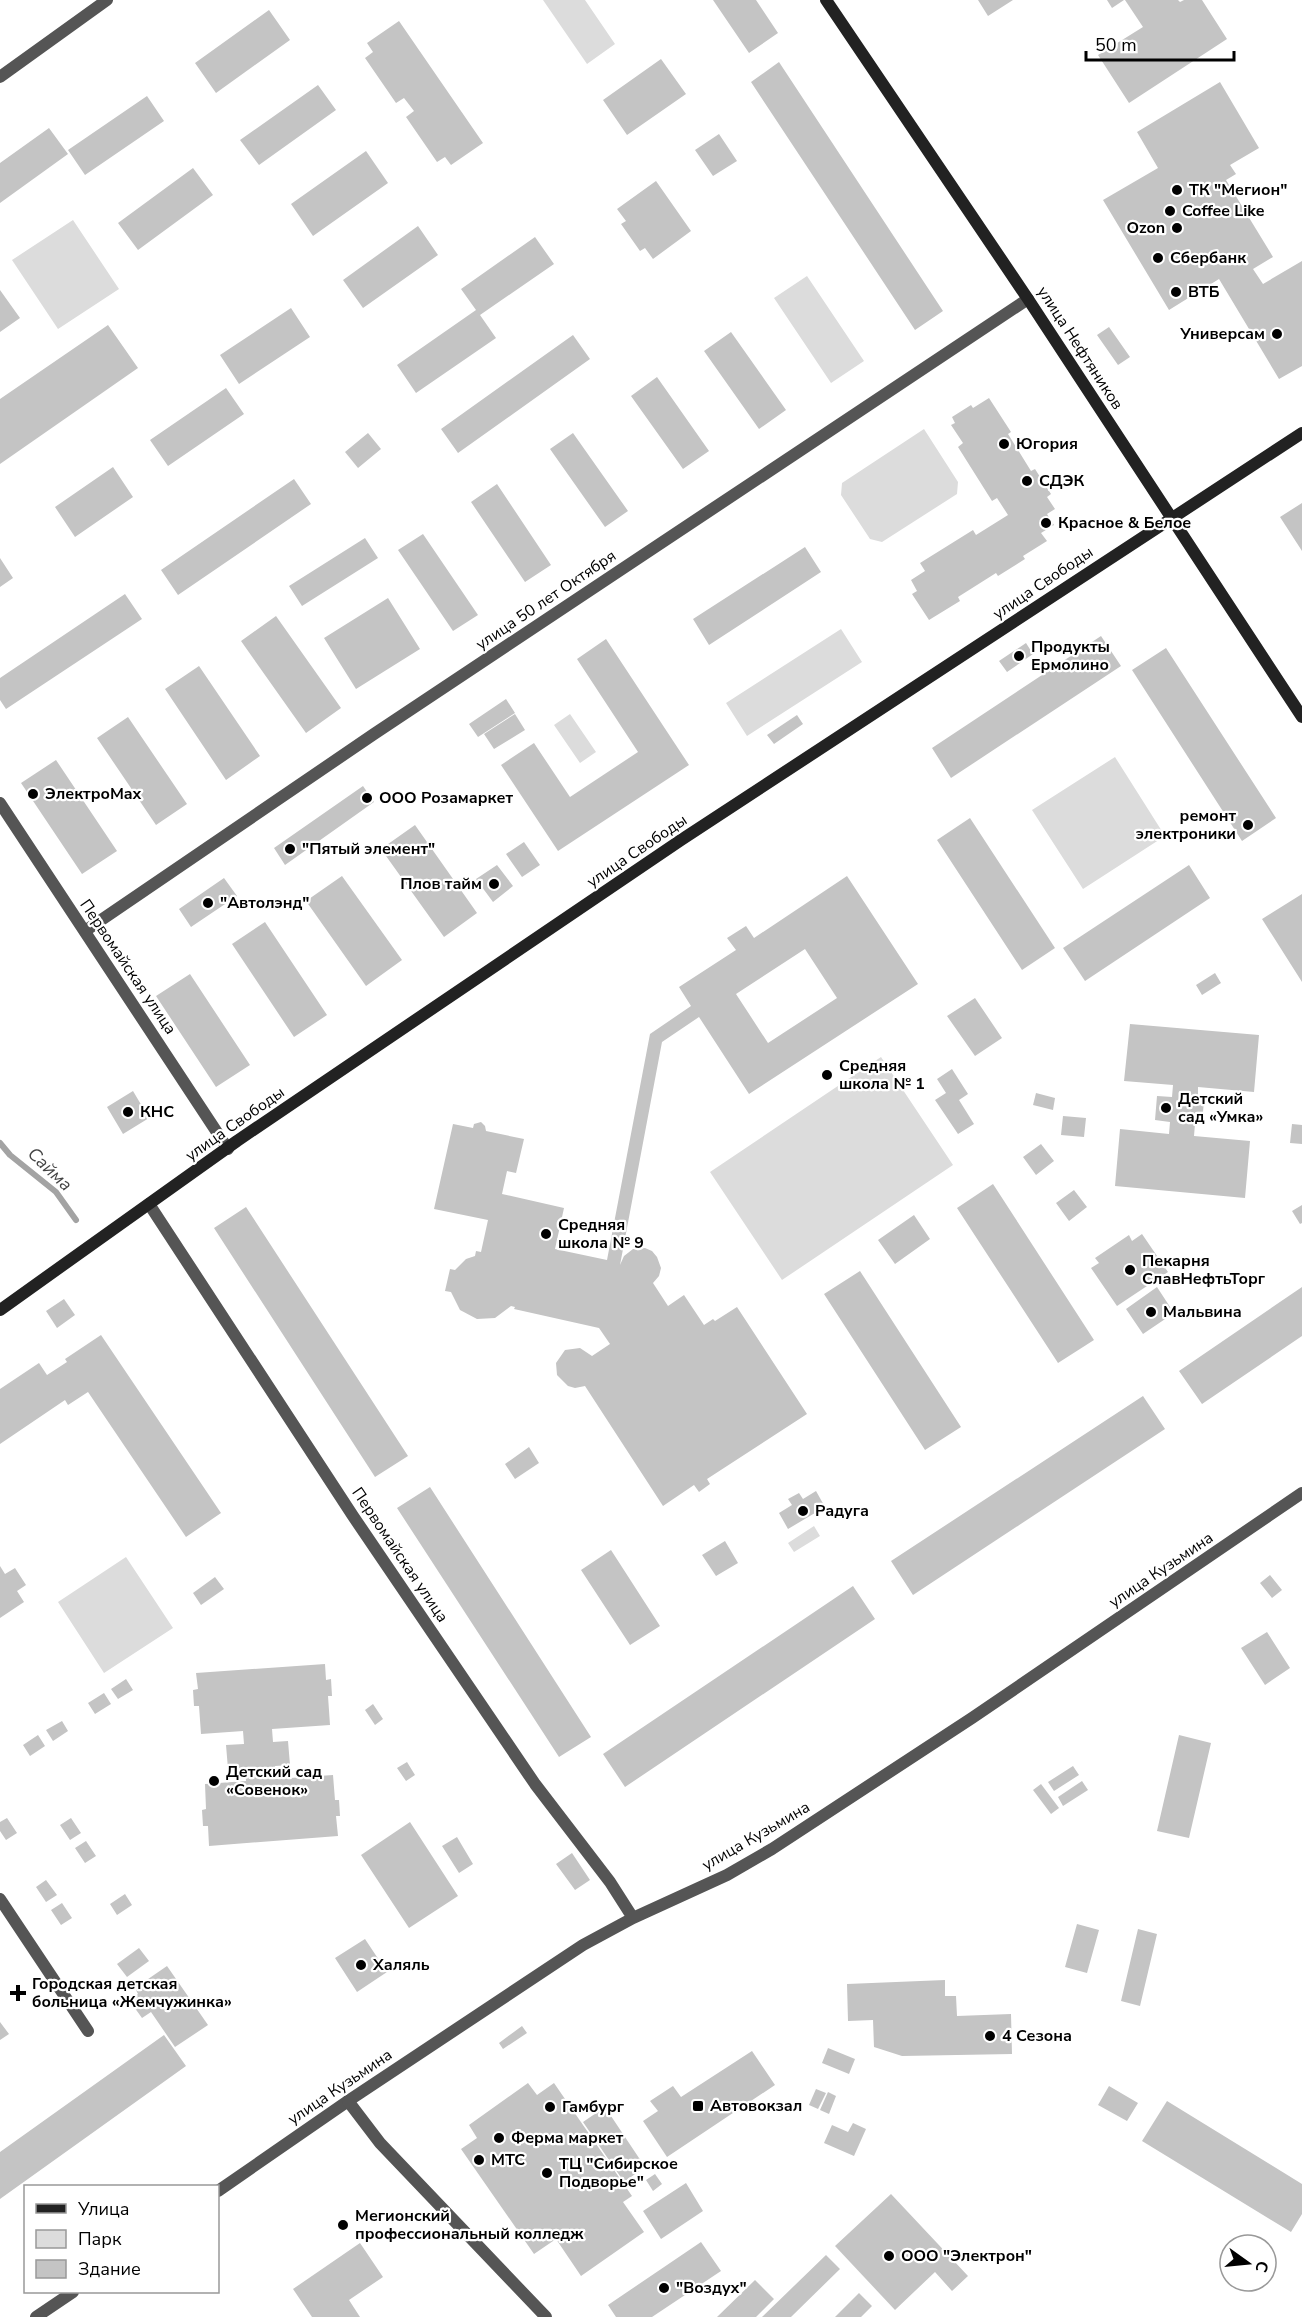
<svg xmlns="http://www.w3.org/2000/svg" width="1302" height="2317" viewBox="0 0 1302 2317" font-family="'Nunito Sans',sans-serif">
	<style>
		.green { fill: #dcdcdc }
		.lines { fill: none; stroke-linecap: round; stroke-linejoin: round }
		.stream { stroke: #a3a3a3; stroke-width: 6 }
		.building { fill: #c4c4c4; fill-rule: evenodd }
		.minor { stroke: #555; stroke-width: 12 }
		.tertiary { stroke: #555; stroke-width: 12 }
		.secondary { stroke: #222; stroke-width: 12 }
		.poi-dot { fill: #000; stroke: #fff; stroke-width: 2 }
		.labels { text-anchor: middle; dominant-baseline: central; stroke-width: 4.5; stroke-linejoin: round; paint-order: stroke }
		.poi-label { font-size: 16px; font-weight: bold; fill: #000; stroke: #fff; text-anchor: start }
		.street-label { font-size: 16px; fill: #000; stroke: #fff }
		.water-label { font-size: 18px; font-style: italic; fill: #444; stroke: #fff }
	</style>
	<rect width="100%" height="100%" fill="#fff"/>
	<path class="green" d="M543,0H585L615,44L587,64Z
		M73,220L119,289L58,329L12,260Z
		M807,276L864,361L831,383L774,298Z
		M924,429L958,482L957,494L882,542L870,539L841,495L842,483Z
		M841,629L862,662L747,736L726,703Z
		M570,714L596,752L580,763L554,725Z
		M1115,757L1165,836L1083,889L1032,810Z
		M881,1057L953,1165L782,1280L710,1172Z
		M814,1526L820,1536L794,1552L788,1543Z
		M126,1557L173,1628L104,1673L58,1602Z"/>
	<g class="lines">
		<path class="stream" d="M0,1143L10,1155L56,1192L76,1220"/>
	</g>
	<path class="building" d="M713,0H756L778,33L749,53Z
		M978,0H1013L988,16Z
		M1107,0H1124L1112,8Z
		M1125,0H1178L1180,2L1184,0H1202L1227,39L1129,103L1098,55L1143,27Z
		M269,10L290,40L216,93L195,63Z
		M399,21L483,143L451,165L445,157L437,162L406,117L414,111L404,98L396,103L365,58L373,52L367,43Z
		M661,59L686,94L627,135L603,100Z
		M779,62L943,311L915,330L751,82Z
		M1220,82L1259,148L1230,165L1236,174L1226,180L1273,257L1253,269L1263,284L1302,261V366L1279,379L1219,279L1169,310L1103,200L1158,168L1137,132Z
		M318,85L336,110L259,165L240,140Z
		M147,96L164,121L85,175L68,150Z
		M49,128L68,154L0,203V163Z
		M719,134L737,161L713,176L695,150Z
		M366,151L388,183L313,236L291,204Z
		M193,168L213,195L138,250L118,223Z
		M656,181L691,231L653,259L645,248L640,251L621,224L626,221L617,209Z
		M418,226L438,255L363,308L343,280Z
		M535,237L554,264L480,315L496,338L416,393L397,365L476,310L461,289Z
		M0,290L20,318L0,332Z
		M291,308L310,337L239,384L220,355Z
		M108,325L138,368L0,464V399Z
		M1109,327L1130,357L1118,365L1097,335Z
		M731,332L786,410L759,429L704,351Z
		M573,335L590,359L458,453L441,429Z
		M657,377L709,451L683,469L631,396Z
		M226,388L244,414L168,466L150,440Z
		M989,398L1011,432L1008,434L1031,471L1035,469L1051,494L1047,497L1055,509L1047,514L1054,525L1041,533L1047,541L1023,556L1025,559L998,576L996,573L958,597L960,601L929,620L912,594L917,591L911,580L925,571L920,563L973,530L976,535L1008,515L997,498L992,501L958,447L963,443L951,425L955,423L952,417L971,405L973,408Z
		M368,433L381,449L358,468L345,452Z
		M573,433L628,511L605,527L550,449Z
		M113,467L133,497L75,537L55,507Z
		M294,479L311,504L178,595L161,570Z
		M497,484L551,565L525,582L471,502Z
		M1302,503V551L1280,517Z
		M423,534L478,615L453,631L398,550Z
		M365,538L378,558L302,606L289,586Z
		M805,547L821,572L709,645L693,619Z
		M0,558L13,578L0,587Z
		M125,594L142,619L6,709L0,700V678Z
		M388,598L420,649L356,689L324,638Z
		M276,616L341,708L306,733L241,641Z
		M1101,636L1121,666L951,778L932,748Z
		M606,639L689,765L558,851L501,765L534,743L570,797L638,752L577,659Z
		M1026,643L1033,654L1007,672L999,661Z
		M1166,648L1276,818L1242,841L1132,670Z
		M199,666L260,756L226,780L165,689Z
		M506,699L515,713L478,737L469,724Z
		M515,714L525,730L494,749L484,734Z
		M797,715L803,724L774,744L767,735Z
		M128,717L187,804L156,825L97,738Z
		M56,760L117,851L82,874L21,783Z
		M363,786L374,802L285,865L274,848Z
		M970,818L1055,948L1022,970L937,840Z
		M415,825L477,913L444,937L381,849Z
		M524,842L540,865L522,877L506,854Z
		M497,865L513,886L493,902L476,879Z
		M1189,865L1210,898L1085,981L1063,948Z
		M342,876L402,960L366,986L306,901Z
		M847,876L918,984L749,1094L699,1017L662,1042L620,1265L624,1256L633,1249L645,1248L652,1251L657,1257L661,1268L659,1276L653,1283L668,1306L684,1295L704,1325L713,1319L715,1321L737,1307L807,1414L707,1479L710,1484L699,1492L694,1485L663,1506L585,1386L575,1388L568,1386L557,1375L556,1363L565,1350L580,1348L592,1356L610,1344L599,1328L514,1309L515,1307L511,1306L495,1318L477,1319L460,1310L451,1292L445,1291L450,1269L455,1270L466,1259L475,1256L476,1251L481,1252L488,1220L434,1209L453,1124L473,1128L474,1124L481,1122L485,1126L486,1131L524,1139L516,1173L507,1171L502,1194L564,1208L555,1249L607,1260L650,1034L691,1006L679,987L736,950L727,938L746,926L754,938ZM805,949L837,998L768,1043L736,994Z
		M224,878L237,896L191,927L179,909Z
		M1302,894V982L1262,919Z
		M265,922L327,1015L294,1037L232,944Z
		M1215,973L1221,983L1202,995L1196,985Z
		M190,974L250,1065L216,1087L156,996Z
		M975,998L1002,1038L975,1056L947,1016Z
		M1130,1024L1259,1035L1254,1092L1198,1087V1100H1204L1202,1124H1195L1194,1136L1250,1141L1245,1198L1115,1186L1120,1129L1169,1134L1170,1122L1155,1120L1157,1096L1172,1097L1173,1085L1124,1081Z
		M952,1069L968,1094L959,1100L974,1124L958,1134L935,1100L946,1093L937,1079Z
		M133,1091L149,1118L123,1134L107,1107Z
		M1036,1093L1055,1098L1053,1110L1033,1105Z
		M1063,1116L1086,1118L1084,1137L1061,1135Z
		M1292,1124L1302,1125V1144L1290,1143Z
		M1041,1144L1054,1161L1036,1175L1023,1157Z
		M993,1184L1094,1340L1058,1363L957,1208Z
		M1074,1190L1087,1207L1069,1221L1056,1203Z
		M1302,1205V1223L1300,1224L1292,1211Z
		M246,1207L408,1456L375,1477L214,1228Z
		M914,1215L930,1239L895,1264L878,1240Z
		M1142,1234L1168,1272L1117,1306L1091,1268L1099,1263L1095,1258L1129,1235L1132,1241Z
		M860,1271L961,1427L925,1450L824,1294Z
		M1157,1287L1174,1313L1143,1334L1126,1309Z
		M1302,1287V1336L1202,1404L1179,1371Z
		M64,1299L75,1315L57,1328L46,1311Z
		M101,1335L221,1513L186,1537L88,1392L68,1405L65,1400L0,1444V1389L39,1363L47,1375L67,1362L65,1359Z
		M1143,1396L1165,1429L913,1595L891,1561Z
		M529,1447L539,1463L515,1479L505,1464Z
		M430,1487L591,1737L559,1757L397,1508Z
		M816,1491L825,1507L788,1529L779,1513L792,1505L788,1499L799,1493L803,1499Z
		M725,1541L738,1563L716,1576L702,1555Z
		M611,1550L660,1626L630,1645L581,1570Z
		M0,1566L5,1574L15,1568L26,1585L17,1591L24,1602L0,1618Z
		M1270,1575L1282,1590L1272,1598L1260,1583Z
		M215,1577L224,1589L201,1605L193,1593Z
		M853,1586L875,1619L625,1787L603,1754Z
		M1267,1632L1290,1668L1265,1685L1241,1648Z
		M325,1664L326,1680L331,1679L332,1696H328L330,1725L272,1729L273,1742L288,1741L290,1765L275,1766L276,1779L333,1775L335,1800H339L340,1816H336L338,1836L209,1846L208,1826H203L202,1810L206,1809L205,1784L246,1781L245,1768L228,1769L226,1745L244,1744L243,1731L201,1734L199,1706H194L193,1690L198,1689L196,1673Z
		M126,1679L133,1690L118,1699L111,1689Z
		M104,1693L111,1704L95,1714L88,1703Z
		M373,1704L383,1719L375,1725L365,1710Z
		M62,1721L68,1731L53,1741L46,1730Z
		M38,1735L45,1746L30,1756L23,1745Z
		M1179,1735L1211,1743L1189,1838L1157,1831Z
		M407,1762L415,1775L406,1781L397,1768Z
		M1073,1766L1079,1775L1054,1791L1048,1782Z
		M1082,1781L1088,1790L1063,1806L1058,1797Z
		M1041,1784L1059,1808L1051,1814L1033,1790Z
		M7,1818L17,1833L6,1840L0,1831V1822Z
		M71,1818L81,1833L70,1840L60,1825Z
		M410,1822L458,1896L409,1928L361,1855Z
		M457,1837L473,1864L459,1873L442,1846Z
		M86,1841L96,1856L85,1863L75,1848Z
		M572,1853L590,1880L575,1890L556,1864Z
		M46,1880L57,1895L46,1902L36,1887Z
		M125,1894L132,1905L117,1915L110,1904Z
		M62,1903L72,1918L61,1925L51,1910Z
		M1077,1924L1099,1930L1087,1973L1065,1967Z
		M1138,1929L1157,1934L1140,2006L1121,2001Z
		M365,1939L387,1972L357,1992L335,1958Z
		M139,1948L149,1961L127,1977L117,1964Z
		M167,1966L208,2025L175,2047L151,2012L142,2018L129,2000L138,1994L135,1988Z
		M945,1980V1996H956L957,2016L1011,2014L1012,2054L902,2056L874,2047L873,2020L848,2021L847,1984Z
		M0,2022L9,2034L0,2040Z
		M522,2026L527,2033L503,2049L499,2043Z
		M164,2035L186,2066L0,2199V2152Z
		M828,2048L855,2059L849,2074L822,2063Z
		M752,2051L775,2085L667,2157L643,2121L658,2111L650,2101L673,2086L681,2097Z
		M528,2083L537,2095L554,2083L632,2196L623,2202L644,2232L581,2276L556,2239L534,2254L461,2149L477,2138L469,2125Z
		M1109,2086L1138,2103L1127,2121L1098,2105Z
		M816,2089L826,2093L818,2109L809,2105Z
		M828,2092L836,2096L829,2114L820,2110Z
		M1167,2101L1302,2184V2214L1291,2232L1142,2141Z
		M605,2107L645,2167L624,2182L583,2122Z
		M853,2123L866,2129L854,2156L824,2143L832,2125L848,2132Z
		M655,2174L662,2184L653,2191L646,2180Z
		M686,2183L703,2211L661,2239L643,2211Z
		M891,2194L968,2276L952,2291L935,2272L895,2310L835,2246Z
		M701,2242L721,2271L652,2317H616L608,2305Z
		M360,2243L383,2277L349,2300L360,2317H312L293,2289Z
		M826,2255L840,2269L791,2317H762Z
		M755,2280L774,2299L756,2317H717Z
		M859,2293L872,2306L861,2317H835Z"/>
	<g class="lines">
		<path class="minor" d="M85,931L374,734L1028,299
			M0,1899L88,2031
			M218,2191L348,2101
			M36,2317L73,2292"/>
		<path class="tertiary" d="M0,77L107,0
			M0,803L228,1149
			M149,1204L353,1516L535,1784L610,1882L633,1918
			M546,2317L380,2143L348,2101L583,1945L633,1918L727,1875L772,1849L972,1718L1302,1493"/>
		<path class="secondary" d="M826,0L1028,299L1302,717
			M0,1310L237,1141L681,840L1302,433"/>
	</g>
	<g class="poi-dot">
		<circle cx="1177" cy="190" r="6"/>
		<circle cx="1170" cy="211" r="6"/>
		<circle cx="1177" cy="228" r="6"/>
		<circle cx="1158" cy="258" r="6"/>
		<circle cx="1176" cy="292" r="6"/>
		<circle cx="1277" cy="334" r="6"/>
		<circle cx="1004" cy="444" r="6"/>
		<circle cx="1027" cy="481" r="6"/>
		<circle cx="1046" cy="523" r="6"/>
		<circle cx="1019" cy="656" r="6"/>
		<circle cx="33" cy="794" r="6"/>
		<circle cx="367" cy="798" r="6"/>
		<circle cx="1248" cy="825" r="6"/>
		<circle cx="290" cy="849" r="6"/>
		<circle cx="494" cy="884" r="6"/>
		<circle cx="208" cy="903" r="6"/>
		<circle cx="827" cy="1075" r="6"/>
		<circle cx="1166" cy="1108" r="6"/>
		<circle cx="128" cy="1112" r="6"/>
		<circle cx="546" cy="1234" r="6"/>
		<circle cx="1130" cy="1270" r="6"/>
		<circle cx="1151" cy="1312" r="6"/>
		<circle cx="803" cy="1511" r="6"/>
		<circle cx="214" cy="1781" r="6"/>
		<circle cx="361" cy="1965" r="6"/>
		<path d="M15 1984h6v6h6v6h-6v6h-6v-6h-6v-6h6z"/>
		<circle cx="990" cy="2036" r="6"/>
		<rect x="692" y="2100" width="12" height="12" rx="3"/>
		<circle cx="550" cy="2107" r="6"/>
		<circle cx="499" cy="2138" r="6"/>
		<circle cx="479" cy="2160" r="6"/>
		<circle cx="547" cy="2173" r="6"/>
		<circle cx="343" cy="2225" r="6"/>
		<circle cx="889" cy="2256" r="6"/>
		<circle cx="664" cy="2288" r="6"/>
	</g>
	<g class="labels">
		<g class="poi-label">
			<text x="1189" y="190">ТК "Мегион"</text>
			<text x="1182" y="211">Coffee Like</text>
			<text x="1165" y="228" text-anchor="end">Ozon</text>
			<text x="1170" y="258">Сбербанк</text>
			<text x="1188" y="292">ВТБ</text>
			<text x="1265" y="334" text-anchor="end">Универсам</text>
			<text x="1016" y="444">Югория</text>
			<text x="1039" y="481">СДЭК</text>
			<text x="1058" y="523">Красное &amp; Белое</text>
			<text x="1031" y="647">Продукты<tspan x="1031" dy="18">Ермолино</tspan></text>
			<text x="45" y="794">ЭлектроMax</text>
			<text x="379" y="798">ООО Розамаркет</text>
			<text x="1236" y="816" text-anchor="end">ремонт<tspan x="1236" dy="18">электроники</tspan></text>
			<text x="302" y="849">"Пятый элемент"</text>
			<text x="482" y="884" text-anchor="end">Плов тайм</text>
			<text x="220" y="903">"Автолэнд"</text>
			<text x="839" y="1066">Средняя<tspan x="839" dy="18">школа № 1</tspan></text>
			<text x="1178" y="1099">Детский<tspan x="1178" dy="18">сад «Умка»</tspan></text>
			<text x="140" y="1112">КНС</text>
			<text x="558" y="1225">Средняя<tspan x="558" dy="18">школа № 9</tspan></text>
			<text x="1142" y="1261">Пекарня<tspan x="1142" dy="18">СлавНефтьТорг</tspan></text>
			<text x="1163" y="1312">Мальвина</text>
			<text x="815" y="1511">Радуга</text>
			<text x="226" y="1772">Детский сад<tspan x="226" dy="18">«Совенок»</tspan></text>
			<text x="373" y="1965">Халяль</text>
			<text x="32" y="1984">Городская детская<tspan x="32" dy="18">больница «Жемчужинка»</tspan></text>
			<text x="1002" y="2036">4 Сезона</text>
			<text x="710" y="2106">Автовокзал</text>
			<text x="562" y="2107">Гамбург</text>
			<text x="511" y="2138">Ферма маркет</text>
			<text x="491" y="2160">МТС</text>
			<text x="559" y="2164">ТЦ "Сибирское<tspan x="559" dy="18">Подворье"</tspan></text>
			<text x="355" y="2216">Мегионский<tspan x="355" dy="18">профессиональный колледж</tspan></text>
			<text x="901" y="2256">ООО "Электрон"</text>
			<text x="676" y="2288">"Воздух"</text>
		</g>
		<g class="street-label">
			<text transform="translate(1080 348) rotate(57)">улица Нефтяников</text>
			<text transform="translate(1043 583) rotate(-34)">улица Свободы</text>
			<text transform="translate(546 600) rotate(-34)">улица 50 лет Октября</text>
			<text transform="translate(637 851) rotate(-34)">улица Свободы</text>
			<text transform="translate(128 967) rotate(56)">Первомайская улица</text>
			<text transform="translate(235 1124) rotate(-35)">улица Свободы</text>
			<text transform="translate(400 1555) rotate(56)">Первомайская улица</text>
			<text transform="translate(1161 1570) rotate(-34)">улица Кузьмина</text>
			<text transform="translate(756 1836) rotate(-30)">улица Кузьмина</text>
			<text transform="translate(340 2087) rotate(-34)">улица Кузьмина</text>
		</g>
		<g class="water-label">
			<text transform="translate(50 1169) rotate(44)">Сайма</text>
		</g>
	</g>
	<rect x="24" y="2185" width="195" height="108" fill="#ffffff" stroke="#999999" stroke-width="1.5"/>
	<rect x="36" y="2204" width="30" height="9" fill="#222222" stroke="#999999" stroke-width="1.5"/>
	<text x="78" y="2215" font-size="18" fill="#000000">Улица</text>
	<rect x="36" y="2230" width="30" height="18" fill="#dcdcdc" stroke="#999999" stroke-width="1.5"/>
	<text x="78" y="2245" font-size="18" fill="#000000">Парк</text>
	<rect x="36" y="2260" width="30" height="18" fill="#c4c4c4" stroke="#999999" stroke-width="1.5"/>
	<text x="78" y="2275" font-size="18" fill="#000000">Здание</text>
	<g transform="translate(1248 2263) rotate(105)"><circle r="28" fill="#ffffff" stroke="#999999" stroke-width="1.5"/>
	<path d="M0-4.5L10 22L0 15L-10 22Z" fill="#000000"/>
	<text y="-9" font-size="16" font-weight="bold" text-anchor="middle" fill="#000000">С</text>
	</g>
	<path d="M1086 51v9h148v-9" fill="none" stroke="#000000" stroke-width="3"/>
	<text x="1095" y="51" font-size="18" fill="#000000" stroke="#ffffff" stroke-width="4.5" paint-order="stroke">50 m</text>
</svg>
